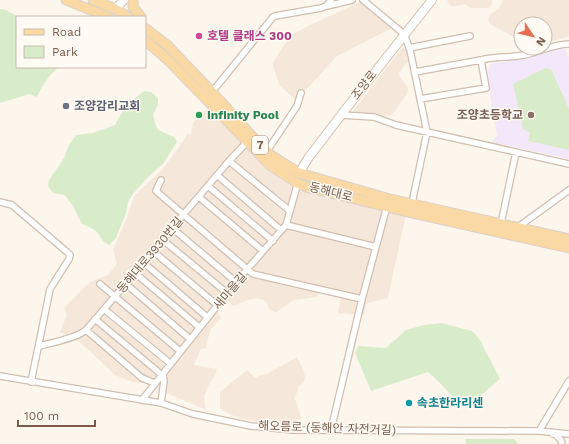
<svg xmlns="http://www.w3.org/2000/svg" width="569" height="444" viewBox="0 0 569 444" font-family="'Work Sans','Noto Sans KR',sans-serif">
	<style>
		.residential { fill: #f5e8da }
		.education { fill: #f3e8fa }
		.green { fill: #d8ecc9 }
		.lines { fill: none; stroke-linecap: round; stroke-linejoin: round }
		.street-casing { stroke: #d1beb0; stroke-width: 8 }
		.secondary-casing { stroke: #d6c0b0; stroke-width: 10 }
		.primary-casing { stroke: #dad1cd; stroke-width: 11 }
		.street { stroke: #fff; stroke-width: 5.5 }
		.secondary { stroke: #fff; stroke-width: 8 }
		.primary { stroke: #fbd9a5; stroke-width: 9 }
		.hotel-dot { fill: #d1479c; stroke: #fffaf3; stroke-width: 1.5 }
		.worship-dot { fill: #6b7280; stroke: #fffaf3; stroke-width: 1.5 }
		.leisure-dot { fill: #2e9e5b; stroke: #fffaf3; stroke-width: 1.5 }
		.education-dot { fill: #8d6e63; stroke: #fffaf3; stroke-width: 1.5 }
		.culture-dot { fill: #0f9aa8; stroke: #fffaf3; stroke-width: 1.5 }
		.labels { text-anchor: middle; dominant-baseline: central; stroke-width: 3; stroke-linejoin: round; paint-order: stroke }
		.shield { fill: #fffaf3; stroke: #a28b7f; stroke-width: 1 }
		.shield-label { font-size: 11px; font-weight: bold; fill: #7a5c4d }
		.hotel-label { font-size: 12px; font-weight: bold; fill: #b23c85; stroke: #fffaf3; text-anchor: start }
		.street-label { font-size: 12px; fill: #7a5c4d; stroke: #fffaf3 }
		.worship-label { font-size: 12px; font-weight: bold; fill: #5b616d; stroke: #fffaf3; text-anchor: start }
		.leisure-label { font-size: 12px; font-weight: bold; fill: #27864d; stroke: #fffaf3; text-anchor: start }
		.education-label { font-size: 12px; font-weight: bold; fill: #785e54; stroke: #fffaf3; text-anchor: end }
		.culture-label { font-size: 12px; font-weight: bold; fill: #0d838f; stroke: #fffaf3; text-anchor: start }
	</style>
	<rect width="100%" height="100%" fill="#fdf6ec"/>
	<path class="residential" d="M448,0H492V4L488,8H471L464,4L458,6H451L447,2Z
		M503,0H569V36L545,44V24H521V41L503,31L490,24L488,19L492,13L499,9Z
		M360,2L392,28L337,56L305,91L299,103L280,86L273,67V63L282,48L293,34L308,26Z
		M402,48L407,50L408,61L399,72L400,77L408,87V92L392,115L379,117L351,114Z
		M209,107L256,158L267,168L288,184L406,214L388,298L367,303L364,315L338,313L341,295L319,291L317,297L294,300L277,312H274L269,309L267,303L263,300L257,298L248,300L233,306L227,300L217,312L221,318L210,330L206,348L201,349L194,365L217,369L215,376L209,384L204,396L206,410L143,383L132,382L115,375L81,343L60,332L67,315L64,308L90,282L108,275L117,264L113,250L127,217L134,196L162,170L182,143L187,134H191L193,123Z
		M297,357L303,369L305,376L304,381L298,387L295,399L301,417L300,425L286,428L236,417L220,409V392L247,370L255,378L260,375L267,374Z"/>
	<path class="education" d="M560,49H565L569,58V159L492,142L497,135L490,95L488,70L492,63L523,59Z"/>
	<path class="green" d="M0,9L6,10L18,17H17V67H59C49,75 42,86 37,97L30,94L3,102L0,103Z
		M545,68L551,69L569,109V150L528,141L530,133L523,129L513,84Z
		M144,91L151,92L158,98V105L153,114L155,123L158,130L174,137L177,142L163,164L146,179L133,194L128,202L126,213L116,238L109,245L104,242L97,232L91,228L82,224L73,206L65,195L53,193L48,186L49,180L64,158L69,145L76,135L93,133L115,125L121,114L134,99Z
		M441,323L472,331L480,340L500,379L480,396L469,401L453,397L440,383L428,372L371,391L355,353L358,346L386,348L406,330L424,325Z
		M465,439H514L517,442V444H466Z"/>
	<g class="lines">
		<defs>
			<path id="street" d="M363,0L404,34L410,50L427,132L412,203
				M327,6L352,0
				M409,48L470,36
				M415,72L481,60C495,56 510,58 524,55C539,52 554,44 569,44
				M212,92L273,17L275,16L321,8L326,6L331,0
				M420,99L486,88L481,60
				M341,115L374,117L396,125L569,164
				M267,151L297,106L301,93
				M229,161L290,211
				M217,175L281,230
				M161,180L156,191L253,274L362,299
				M208,186L273,241
				M199,197L263,251
				M0,202L12,205L67,252L70,255L69,259L55,281L50,289L46,309L31,382
				M501,224L516,152
				M286,225L376,247
				M518,227L569,190
				M172,228L236,282
				M163,240L227,293
				M154,252L217,305
				M144,263L207,317
				M135,273L199,327
				M100,284L180,351
				M126,284L190,339
				M104,309L171,364
				M95,319L162,375
				M86,330L142,378L155,383
				M39,346C51,343 77,338 86,330L135,273L183,215L229,161L247,142
				M0,376L161,403L193,414L251,426L293,430L539,431L569,434
				M142,400L236,282L286,225L298,182
				M161,403L164,381L163,374
				M331,430L362,299L387,206
				M539,431L569,381
				M553,434L556,435L561,440L562,444"/>
			<path id="secondary" d="M115,9L124,0
				M299,173L309,157L345,110L432,0"/>
			<path id="primary" d="M66,0L108,17
				M93,0L115,9L128,17
				M133,0V7L141,17
				M145,28L167,45L212,92L258,143L272,156L299,173L390,199L569,239
				M145,40L168,60L270,165L297,183L310,188L412,213L569,248"/>
		</defs>
		<use href="#street" class="street-casing"/>
		<use href="#secondary" class="secondary-casing"/>
		<use href="#primary" class="primary-casing"/>
		<use href="#street" class="street"/>
		<use href="#secondary" class="secondary"/>
		<use href="#primary" class="primary"/>
	</g>
	<circle class="hotel-dot" cx="199" cy="36" r="4"/>
	<circle class="worship-dot" cx="66" cy="106" r="4"/>
	<circle class="leisure-dot" cx="199" cy="115" r="4"/>
	<circle class="education-dot" cx="531" cy="115" r="4"/>
	<circle class="culture-dot" cx="409" cy="403" r="4"/>
	<g class="labels">
		<rect class="shield" x="252" y="136" width="16" height="18" rx="3"/>
		<g class="shield-label">
			<text x="260" y="145">7</text>
		</g>
		<g class="hotel-label">
			<text x="207" y="36">호텔 클래스 300</text>
		</g>
		<g class="street-label">
			<text transform="translate(364 85) rotate(-52)">조양로</text>
			<text transform="translate(331 192) rotate(14)">동해대로</text>
			<text transform="translate(150 255) rotate(-50)">동해대로3930번길</text>
			<text transform="translate(230 291) rotate(-50)">새마을길</text>
			<text transform="translate(327 428) rotate(2)">해오름로 (동해안 자전거길)</text>
		</g>
		<g class="worship-label">
			<text x="74" y="106">조양감리교회</text>
		</g>
		<g class="leisure-label">
			<text x="207" y="115">Infinity Pool</text>
		</g>
		<g class="education-label">
			<text x="523" y="115">조양초등학교</text>
		</g>
		<g class="culture-label">
			<text x="417" y="403">속초한라리센</text>
		</g>
	</g>
	<rect x="16" y="16" width="130" height="52" fill="#fffaf3" stroke="#cabbb1"/>
	<rect x="24" y="29" width="20" height="6" fill="#fbd9a5" stroke="#cabbb1"/>
	<text x="52" y="36" font-size="12" fill="#7a5c4d">Road</text>
	<rect x="24" y="46" width="20" height="12" fill="#d8ecc9" stroke="#cabbb1"/>
	<text x="52" y="56" font-size="12" fill="#7a5c4d">Park</text>
	<g transform="translate(533 36) rotate(125)"><circle r="19" fill="#fffaf3" stroke="#cabbb1"/>
	<path d="M0-3L7 15L0 10L-7 15Z" fill="#e76f51"/>
	<text y="-6" font-size="11" font-weight="bold" text-anchor="middle" fill="#7a5c4d">N</text>
	</g>
	<path d="M18 420v6h77v-6" fill="none" stroke="#7a5c4d" stroke-width="2"/>
	<text x="24" y="420" font-size="12" fill="#7a5c4d" stroke="#fffaf3" stroke-width="3" paint-order="stroke">100 m</text>
</svg>
